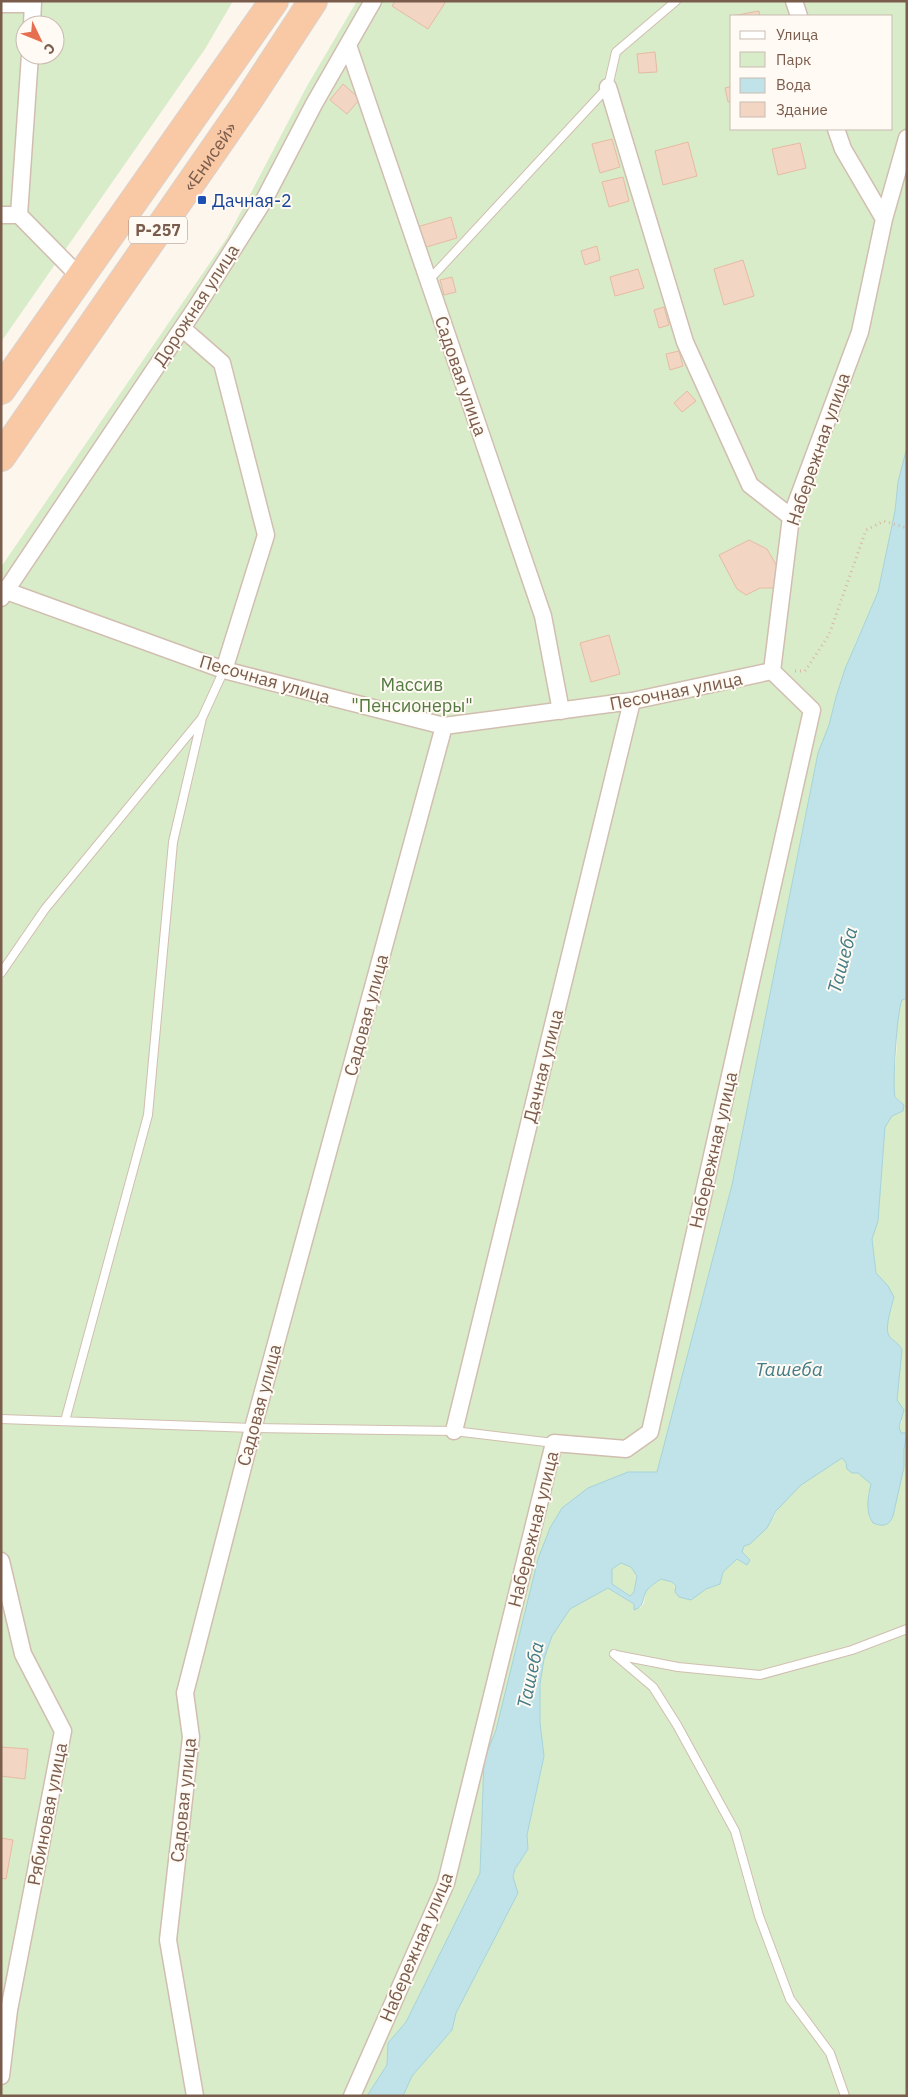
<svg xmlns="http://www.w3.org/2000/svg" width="908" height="2097" viewBox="0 0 908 2097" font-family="'IBM Plex Sans',sans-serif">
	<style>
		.green { fill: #d8ecc9; fill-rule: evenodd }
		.water { fill: #bfe3e8; stroke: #a5d3da; fill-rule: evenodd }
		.building { fill: #f3d5c3; stroke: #e6bba3 }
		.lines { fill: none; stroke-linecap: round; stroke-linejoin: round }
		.service-casing { stroke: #d1beb0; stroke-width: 10 }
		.minor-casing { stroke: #d1beb0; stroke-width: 19 }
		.trunk-casing { stroke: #dad1cd; stroke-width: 30 }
		.path { stroke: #d9b8a5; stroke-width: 3; stroke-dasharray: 1 4; stroke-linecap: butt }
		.service { stroke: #fff; stroke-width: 8 }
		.minor { stroke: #fff; stroke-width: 16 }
		.trunk { stroke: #f9c8a4; stroke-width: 28 }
		.transit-dot { fill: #1a4fb4; stroke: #fffaf3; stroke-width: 2 }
		.labels { text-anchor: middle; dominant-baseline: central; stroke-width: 4; stroke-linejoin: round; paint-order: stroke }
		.shield { fill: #fffaf3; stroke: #a28b7f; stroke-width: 1 }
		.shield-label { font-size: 16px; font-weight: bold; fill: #7a5c4d }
		.street-label { font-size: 18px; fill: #7a5c4d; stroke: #fffaf3 }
		.transit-label { font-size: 18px; fill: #164399; stroke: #fffaf3; text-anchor: start }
		.park-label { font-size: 18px; fill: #537a41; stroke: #fffaf3 }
		.water-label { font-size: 19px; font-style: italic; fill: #437c86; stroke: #fffaf3 }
	</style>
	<rect width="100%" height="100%" fill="#fdf6ec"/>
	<path class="green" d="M1,1H233L205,49L1,342ZM25,25H55V55H25Z
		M357,1H907V447L898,482L895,511L878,592L855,644L836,697L829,725L818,753L732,1185L657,1473L628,1472L496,1730L484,1760L480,1873L406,2022L388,2043L387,2065L367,2096H1V567L227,238L307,86ZM732,16H892V129H732Z
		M907,998V1433H901L899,1427L902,1422L897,1400L902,1350C899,1343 893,1341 889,1336C884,1329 892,1306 894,1297L876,1273L872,1239L878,1221L885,1127L892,1116L903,1111L904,1105C901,1101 895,1098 894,1093C892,1082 895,1070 896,1058C898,1039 894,1017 902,1000Z
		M907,1440V2096H403L412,2076L452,2030L456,2013L518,1893L513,1877L515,1869L528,1849L527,1835L544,1756L540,1723V1684L544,1659L551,1636L570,1609L608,1588L640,1608L644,1603L645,1592L661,1578C680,1582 676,1596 691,1600L706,1589L720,1584L723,1572L737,1559L747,1565L746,1556L742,1552L744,1546L774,1517C785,1491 819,1473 842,1458L852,1472L858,1473L872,1484L868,1495L890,1522L904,1467V1449Z
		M621,1563L631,1567L637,1576L634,1592L630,1596L612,1584V1569Z"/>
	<path class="water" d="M907,447V998L902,1000C897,1010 892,1086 895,1097L904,1105L903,1111L892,1116L885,1127L878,1221L872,1239L876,1273L888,1286L894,1297C892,1305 884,1329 889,1336C893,1341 899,1343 902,1350L897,1400L904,1410L899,1427L901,1433H907L904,1449V1467L893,1516C889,1526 883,1527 873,1523C865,1512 868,1496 871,1484L858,1473H852L847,1469L846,1463L842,1458L801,1485L776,1511L767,1528L750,1544L744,1546L742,1552L750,1560L747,1565L737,1559L723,1572L720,1584L706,1589L691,1600L679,1597L675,1592L676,1586L672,1582L661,1579C656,1582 651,1586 647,1590C641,1598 646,1606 634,1610V1604L608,1588L570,1609L552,1636L544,1659L540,1684V1723L544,1756L527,1835L528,1849L515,1869L513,1877L518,1893L456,2013L452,2030L412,2076L403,2096H367L387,2065L388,2043L406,2022L480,1873L484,1760L496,1730L538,1559L550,1528L562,1508L588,1488L628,1472H657L732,1185L818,753L829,725L836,697L845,669L878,592L895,511L898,482ZM621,1563L631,1567L637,1576L634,1592L630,1596L612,1584V1569Z"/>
	<path class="building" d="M395,1H443L445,3L428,29L392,6Z
		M759,11L760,16H732Z
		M655,52L657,72L639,73L637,54Z
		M343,84L360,99L347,114L330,100Z
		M732,86V101L728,102L725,88Z
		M612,139L620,167L600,173L592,144Z
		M688,142L697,176L663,185L655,151Z
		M800,143L806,168L778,175L772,149Z
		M623,177L629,201L609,207L602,182Z
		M451,217L457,238L423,248L417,227Z
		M597,246L600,260L585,265L581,251Z
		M743,260L754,296L724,305L714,269Z
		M638,269L644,288L615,296L610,277Z
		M452,277L456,292L444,295L440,280Z
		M664,307L669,325L659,328L654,310Z
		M679,351L683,366L670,370L666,354Z
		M687,391L696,401L682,412L674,403Z
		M749,540L767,549L778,568L774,588H760L746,595L737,589L719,555Z
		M609,635L620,674L591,682L580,643Z
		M1,1747L28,1749L25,1779L1,1776Z
		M1,1838L13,1840L6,1879L1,1878Z"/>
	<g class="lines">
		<defs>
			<path id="service" d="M429,280L608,87L616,52L676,1
				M1,973L45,909L202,718L224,670
				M1,1419L253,1428L454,1431L554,1443
				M65,1421L148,1115L173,842L202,718
				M614,1654L653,1687L677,1725L735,1831L759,1916L790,1999L830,2053L845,2096
				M616,1655L678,1667L760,1675L852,1650L907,1629"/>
			<path id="minor" d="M794,1L799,16
				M1,4H33
				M32,25L33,1
				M348,45L543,616L561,711
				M30,55L19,215L81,278
				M608,87L685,342L750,485L791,517
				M1,215H19
				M884,219L907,138
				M182,328L222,363L266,535L224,670
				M1,589L224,670L444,726L632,701L772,671
				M1,598L197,306L263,202L314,104L373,1
				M454,1431L632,701
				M1,1561L23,1654L63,1731L9,2010L1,2076
				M195,2096L168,1940L191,1737L185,1693L253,1428L444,726
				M352,2096L446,1883L554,1443L626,1449L650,1432L812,710L772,671L791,517L860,332L884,219L843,149L836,129"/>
			<g id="trunk">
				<path d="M1,390L274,1"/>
				<path id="s1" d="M1,457L247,102L313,1"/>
			</g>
		</defs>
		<use href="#service" class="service-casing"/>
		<use href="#minor" class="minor-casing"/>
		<use href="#trunk" class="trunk-casing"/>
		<path class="path" d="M795,671H805L829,635L866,530L884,521L907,528"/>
		<use href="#service" class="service"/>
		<use href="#minor" class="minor"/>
		<use href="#trunk" class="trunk"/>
	</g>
	<rect class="transit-dot" x="197" y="195" width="10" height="10" rx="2.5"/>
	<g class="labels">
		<rect class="shield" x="129" y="216.5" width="58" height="27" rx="4"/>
		<g class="shield-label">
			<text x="158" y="230">Р-257</text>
		</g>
		<g class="street-label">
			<text stroke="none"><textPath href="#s1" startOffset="366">«Енисей»</textPath></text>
			<text transform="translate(196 305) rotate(-57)">Дорожная улица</text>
			<text transform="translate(461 376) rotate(71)">Садовая улица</text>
			<text transform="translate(818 449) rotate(-71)">Набережная улица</text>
			<text transform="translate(265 679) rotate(16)">Песочная улица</text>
			<text transform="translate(676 691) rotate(-11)">Песочная улица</text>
			<text transform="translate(366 1015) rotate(-75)">Садовая улица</text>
			<text transform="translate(543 1066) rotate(-76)">Дачная улица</text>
			<text transform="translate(713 1150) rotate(-77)">Набережная улица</text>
			<text transform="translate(259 1405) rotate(-75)">Садовая улица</text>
			<text transform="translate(533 1529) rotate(-76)">Набережная улица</text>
			<text transform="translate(183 1800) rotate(-84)">Садовая улица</text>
			<text transform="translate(47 1814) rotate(-79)">Рябиновая улица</text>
			<text transform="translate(416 1947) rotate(-67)">Набережная улица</text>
		</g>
		<g class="transit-label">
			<text x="212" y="200">Дачная-2</text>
		</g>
		<g class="park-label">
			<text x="412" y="684">Массив<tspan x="412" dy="21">"Пенсионеры"</tspan></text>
		</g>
		<g class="water-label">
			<text transform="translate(842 960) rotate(-75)">Ташеба</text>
			<text x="789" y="1369">Ташеба</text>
			<text transform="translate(530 1675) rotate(-78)">Ташеба</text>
		</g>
	</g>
	<rect width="908" height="2097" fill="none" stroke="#7a5c4d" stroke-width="5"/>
	<rect x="730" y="15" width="162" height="115" fill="#fffaf3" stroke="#cabbb1"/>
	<rect x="740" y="31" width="25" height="8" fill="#ffffff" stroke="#cabbb1"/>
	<text x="776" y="40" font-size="15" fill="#7a5c4d">Улица</text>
	<rect x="740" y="52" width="25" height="15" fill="#d8ecc9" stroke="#cabbb1"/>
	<text x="776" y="65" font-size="15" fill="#7a5c4d">Парк</text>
	<rect x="740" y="78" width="25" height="15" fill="#bfe3e8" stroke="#cabbb1"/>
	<text x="776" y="90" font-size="15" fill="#7a5c4d">Вода</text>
	<rect x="740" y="102" width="25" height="15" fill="#f3d5c3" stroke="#cabbb1"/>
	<text x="776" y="115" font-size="15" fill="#7a5c4d">Здание</text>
	<g transform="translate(40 40) rotate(133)"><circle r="24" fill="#fffaf3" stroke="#cabbb1"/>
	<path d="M0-4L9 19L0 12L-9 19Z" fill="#e76f51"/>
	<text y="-8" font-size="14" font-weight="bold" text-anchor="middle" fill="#7a5c4d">С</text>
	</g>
</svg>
